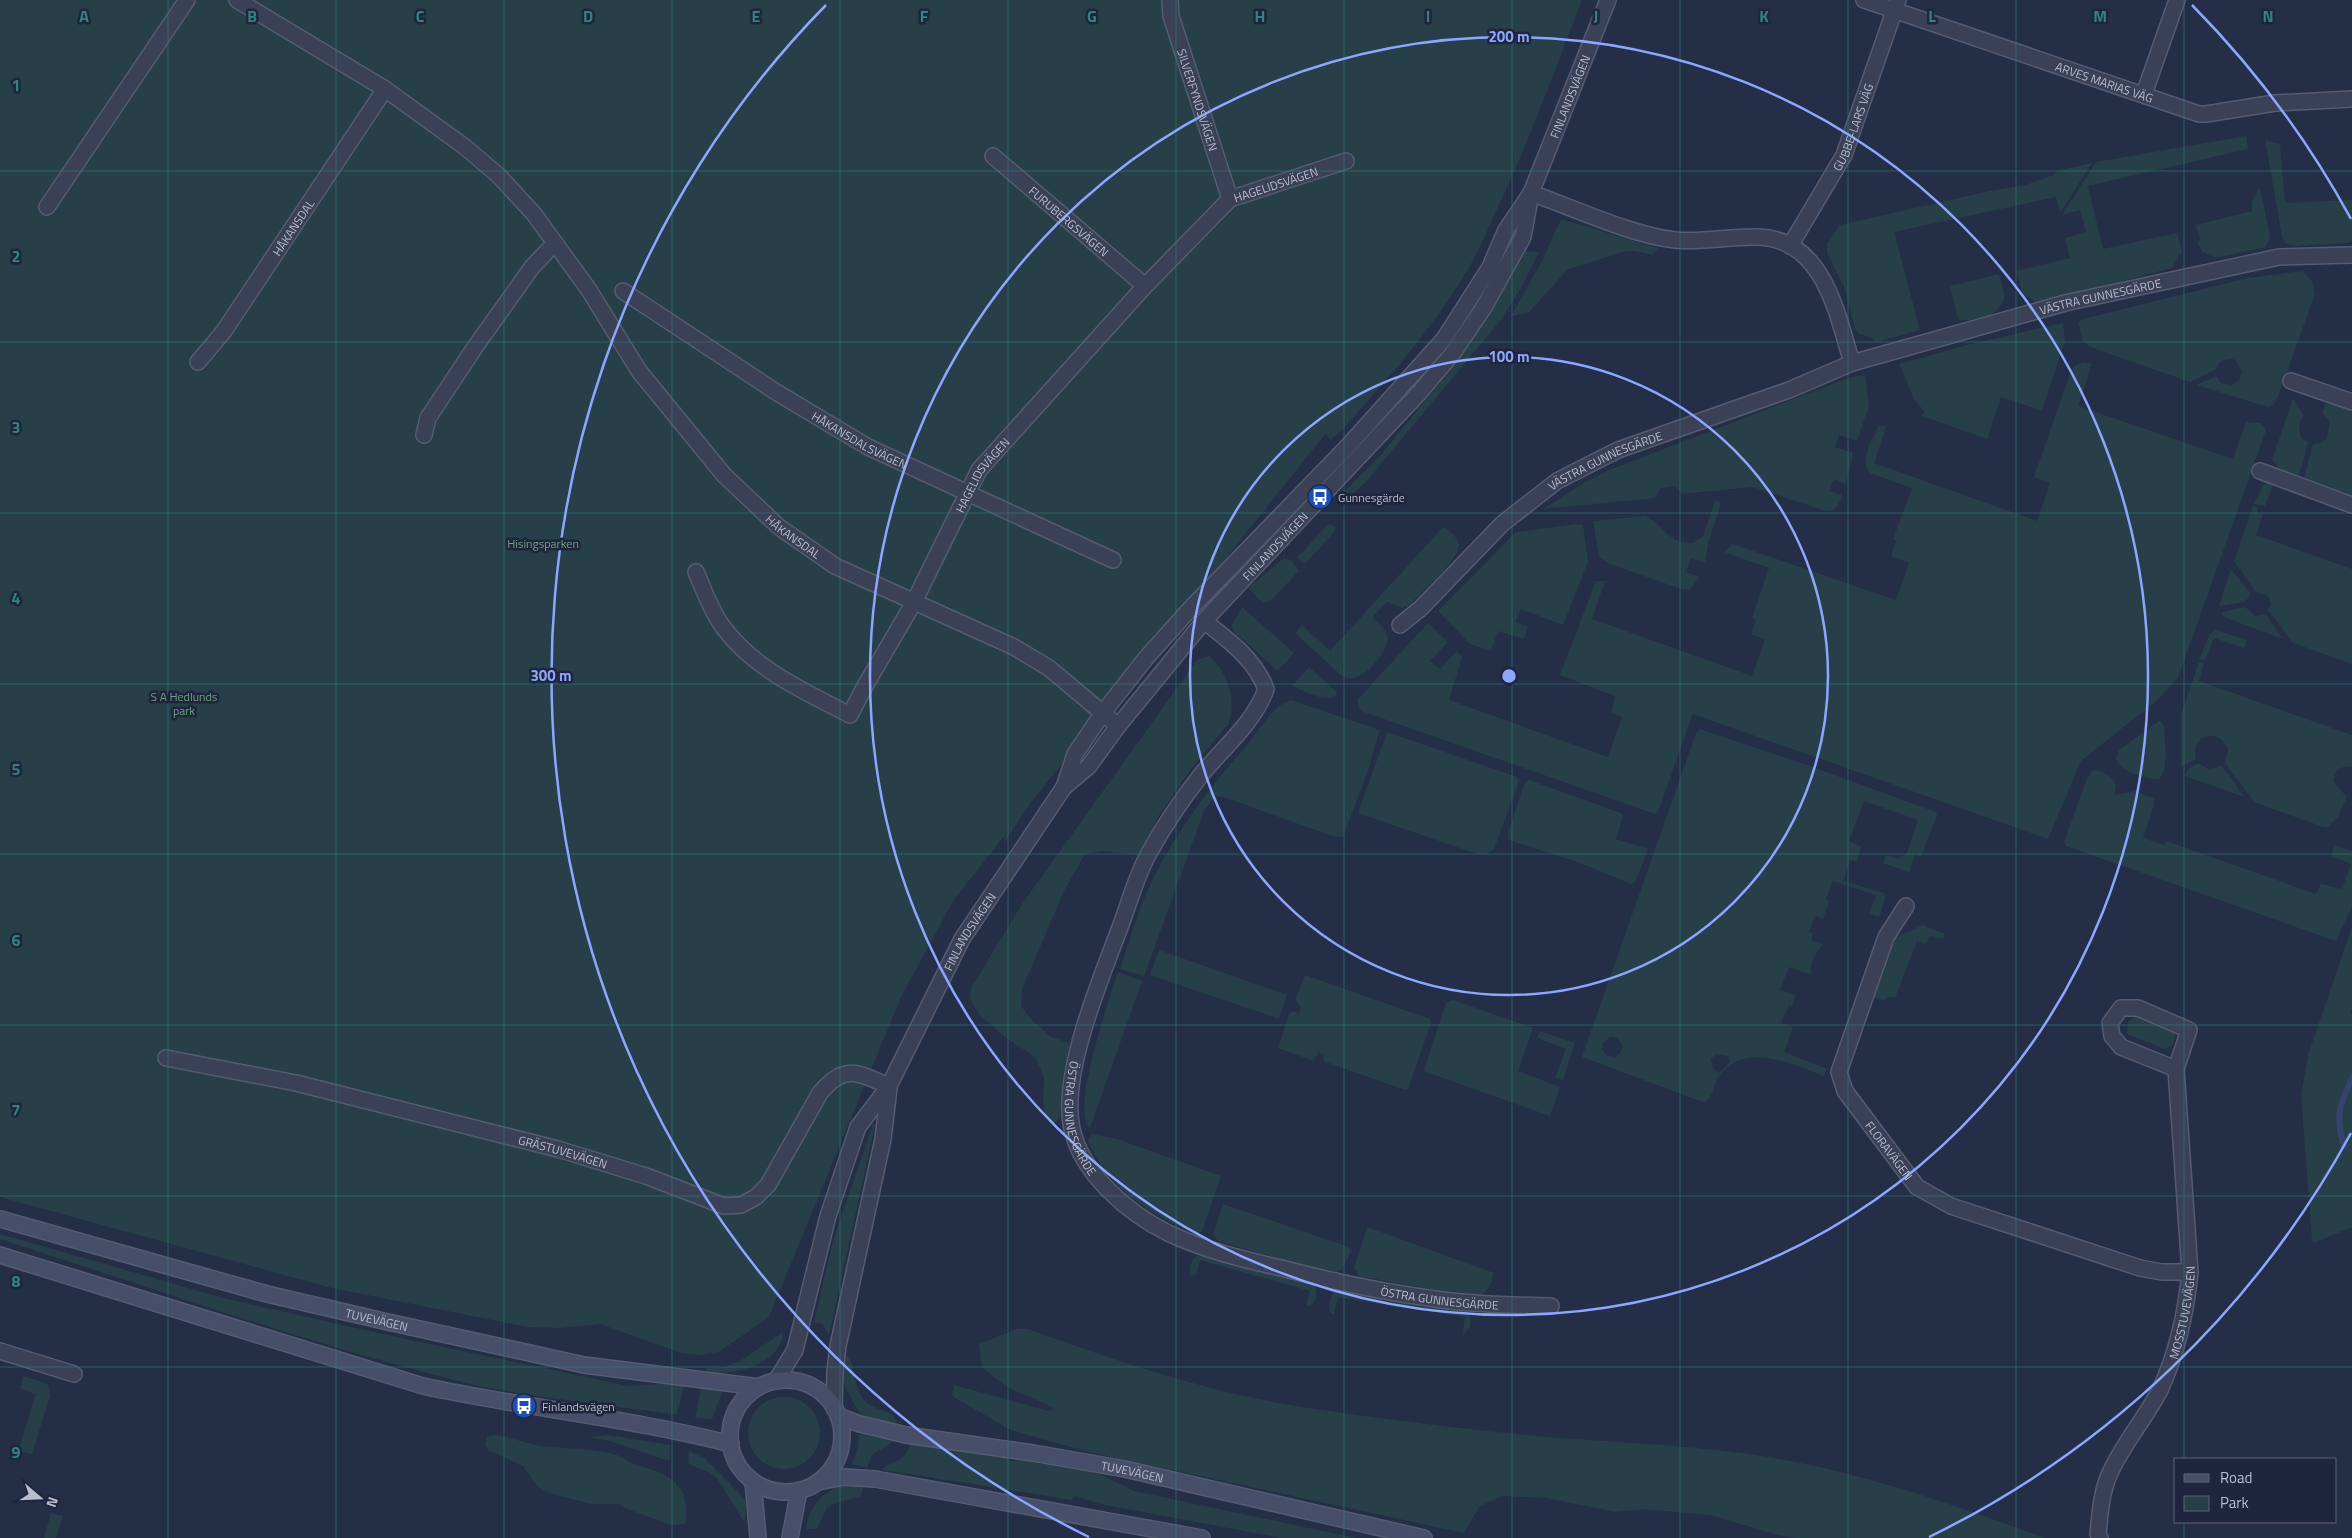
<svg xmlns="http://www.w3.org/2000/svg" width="2352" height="1538" viewBox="0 0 2352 1538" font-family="'Titillium Web',sans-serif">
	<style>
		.green { fill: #273f48; fill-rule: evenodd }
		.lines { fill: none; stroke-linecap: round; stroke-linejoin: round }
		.stream { stroke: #36436d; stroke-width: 6 }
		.street-casing { stroke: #555b71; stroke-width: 18 }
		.secondary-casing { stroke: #555b71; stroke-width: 18 }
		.street { stroke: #3a4156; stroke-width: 15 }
		.secondary { stroke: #474e6a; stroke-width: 15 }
		.grid { fill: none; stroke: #318481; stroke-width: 1; stroke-opacity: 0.55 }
		.ring { fill: none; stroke: #8da6ff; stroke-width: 2.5 }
		.labels { text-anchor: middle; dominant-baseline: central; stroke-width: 5; stroke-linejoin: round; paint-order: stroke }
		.street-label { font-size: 12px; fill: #b8bdcf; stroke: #1e253c }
		.poi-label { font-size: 12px; fill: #b8bdcf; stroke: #1e253c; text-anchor: start }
		.park-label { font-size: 12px; fill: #6da382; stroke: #1e253c }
		.grid-label { font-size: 16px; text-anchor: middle; font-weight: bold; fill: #318481; stroke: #1e253c; stroke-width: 5; stroke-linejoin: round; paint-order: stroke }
		.centre { fill: #8da6ff; stroke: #1e253c; stroke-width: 2.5 }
		.ring-label { font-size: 15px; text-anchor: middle; font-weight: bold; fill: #8da6ff; stroke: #1e253c; stroke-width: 5; stroke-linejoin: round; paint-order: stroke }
	</style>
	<rect width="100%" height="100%" fill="#252e47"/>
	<path class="green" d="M0,0H1582C1555,70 1530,139 1498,207C1487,232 1476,257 1461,281C1426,336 1382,386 1338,434L1330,440L1326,433L1032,801L1004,843L1005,835L953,901L901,997L769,1317L719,1352L700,1355L681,1353L600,1324L561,1328L528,1327L332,1288L0,1197Z
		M2246,136L2248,149L2088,186L2103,249L2177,233L2182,251L2172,268L2046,301L2037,303L2023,294L2016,271L2070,258L2065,238L2086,232L2080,210L2062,215L2096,162Z
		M2265,140L2280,144L2285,203L2352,200V240L2347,243L2294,246L2285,243L2282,237Z
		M2092,163L2060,213L2056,197L1894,232L1920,330L1877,342L1871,337L1859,334L1855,329L1845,289L1827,253V244L1840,225L1990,191L2026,185L2053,175L2056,171Z
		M2260,187L2270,236L2266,247L2216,258L2202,252L2197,242L2200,240L2196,225L2252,211V201Z
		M1561,219L1658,248L1653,255L1635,251L1622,252L1567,270L1528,313L1511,316L1543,259Z
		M1522,251L1539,252L1521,288L1501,320L1366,482L1353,493L1344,492L1379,457L1452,368L1494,306Z
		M2302,271L2312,281L2315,294L2278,397L2274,404L2268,407L2197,385L2216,376L2221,383L2232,385L2239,380L2242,372L2236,360C2226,357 2219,361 2215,370L2190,382L2090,347L2083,341L2078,322L2083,319L2248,278Z
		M1999,274L2005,297C2003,302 2000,307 1996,311C1990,317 1965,323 1958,319L1950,286Z
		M2063,323L2065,341L2042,411L2001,397L1987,439L1922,416L1924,411L1914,399L1899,364L1971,344Z
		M2083,362L2092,364L2078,406L2233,459L2246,422L2260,423L2265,428V433L2178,678L2155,702L2081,761L2048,839L1693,714L1658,812L1655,814L1364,712L1358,707V699L1428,623L1448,642L1430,661L1440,669L1457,651L1462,657L1449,700L1608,757L1622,717L1611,713L1615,696L1560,675L1596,581H1605L1592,619L1752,676L1765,639L1751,634L1756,621L1752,618L1769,568L1724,552L1733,544L1896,600L1909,563L1891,556L1896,541L1893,539L1912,488L1870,473C1859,461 1872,440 1878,427L1887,425L1874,463L2037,521L2050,483L2034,477L2071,371L2075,366Z
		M1865,375L1869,406L1857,441L1839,435L1835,447L1853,453L1846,484L1834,479L1829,491L1842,495C1839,505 1837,511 1826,511L1753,487L1681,494L1675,486L1660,488L1655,498L1543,509L1584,483L1609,470L1848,378Z
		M2293,398L2304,416C2297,422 2298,430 2302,439L2308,442L2299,476L2279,469L2272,460Z
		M2327,400L2352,409V495L2304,478L2313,444L2322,443L2327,437L2330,422L2322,413Z
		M2270,481L2301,491L2299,494L2273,485L2265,506L2254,504L2263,485Z
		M1718,500L1721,504L1708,543L1705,563L1691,558L1686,572L1700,577L1690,589L1684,590L1610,564L1599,557L1593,521L1645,516C1664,524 1667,544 1693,543L1703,536L1715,501Z
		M2253,506L2258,508L2257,512L2263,514L2256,535L2352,569V664L2293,643L2268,610L2271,604L2268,596L2256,592L2234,561Z
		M1328,524L1335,526L1336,530L1305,564L1297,558Z
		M1576,524L1583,525L1588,562L1563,625L1521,609L1515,622L1528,627L1524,639L1498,631L1491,651L1470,644L1438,611L1516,532Z
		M1443,527C1449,531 1457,536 1459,544C1461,558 1419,595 1408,606L1402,608L1387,602L1372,617C1377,622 1385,627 1387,635C1391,648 1369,673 1357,677C1352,679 1347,678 1342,676L1295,633L1302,625L1330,651Z
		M1284,558L1292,561L1299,571L1270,601L1263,603L1248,588Z
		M2231,569L2251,594L2245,602L2219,606Z
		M1242,607L1294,653L1278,671L1233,631L1232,625Z
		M2245,607L2255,616L2266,614L2283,639L2226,618L2222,614L2223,612Z
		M2216,630L2247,640L2244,648L2214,638L2205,660L2199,659L2210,634Z
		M1209,656C1227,671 1237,700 1229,723L1192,768L1158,817L1139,855L1103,851L1085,854L1065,889L1022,989L1021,1006L1032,1020L1051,1037L1070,1043L1064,1070L1060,1117L1054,1124L1046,1118L1043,1104L1044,1078L1036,1058L1001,1034L979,1014L970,1000L971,988L1022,904L1197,660Z
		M2199,662L2204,663L2199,681L2352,735V767C2339,766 2336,770 2333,782L2347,797L2338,817L2328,827H2323L2254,802L2225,763L2228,749C2218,726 2189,736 2196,759L2181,767V715Z
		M1309,667L1336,692L1337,695C1328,704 1303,691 1292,686Z
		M1291,700L1380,730L1366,776L1343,837L1332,836L1221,796H1215L1204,811L1144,976L1120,969C1131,937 1140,903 1156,873C1182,823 1214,782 1251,740C1261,727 1274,705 1291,700Z
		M2159,721L2164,725C2164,740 2170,768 2159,779C2147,780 2121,771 2116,760L2119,750Z
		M1700,729L1807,765L1936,812L1937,815L1921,857L1915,855L1909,872L1883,863L1886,855L1898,859L1907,853L1918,820L1864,801L1849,841L1861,846L1857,862L1850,860L1843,881L1884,893L1885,899L1879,917L1869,913L1876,895L1833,881L1826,899L1829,901L1823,919L1815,916L1809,932L1813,933L1811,940L1823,944C1817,952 1808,963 1811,975L1789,967L1780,990L1795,995L1792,1006L1789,1005L1781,1023L1793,1027L1784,1052L1827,1069L1824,1076C1791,1064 1745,1040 1718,1077C1713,1085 1714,1099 1703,1102L1582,1057L1696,733ZM1611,1037L1618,1038L1623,1046L1620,1053L1615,1057L1606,1055L1602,1049L1603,1042ZM1716,1054L1728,1056L1731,1061L1719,1073L1713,1068L1711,1059Z
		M1387,732L1517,777L1519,781L1494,849L1487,854H1477L1358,813Z
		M2198,763L2210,770L2221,765L2245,797L2187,777L2185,775L2190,768Z
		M2093,770C2100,770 2112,776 2115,783C2117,786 2114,791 2114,795L2136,791L2154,799V805L2143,838L2164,845L2166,841L2316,894L2321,884L2342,889L2351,864L2331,856L2335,845L2352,851V907L2336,941L2066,846L2064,842L2087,778Z
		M1529,780L1621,813L1623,816L1616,839L1648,849L1635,883L1631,884L1583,864L1509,840L1508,833L1524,785Z
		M1923,925L1945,934L1943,939L1930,936L1926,944L1917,941L1895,998L1888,997L1884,1000L1872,997L1893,939Z
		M2352,927V1009L2350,1013L2352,1014V1227L2314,1243L2312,1240L2301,1094L2309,1052Z
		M1159,950L1287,995L1279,1019L1150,975Z
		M1118,972L1142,981L1090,1128C1070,1112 1110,996 1118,972Z
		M1305,975L1430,1019L1431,1023L1408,1089L1405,1090L1323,1061L1324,1054L1318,1052L1314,1061L1278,1048L1289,1014L1293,1011L1299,1013L1301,1007L1295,1000Z
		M1453,1000L1533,1028L1518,1071L1560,1087L1550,1116L1426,1072L1424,1070L1446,1003Z
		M2137,1015L2176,1032L2173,1045L2165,1049L2127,1034L2128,1022Z
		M1540,1031L1575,1043L1563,1080L1555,1078L1566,1049L1537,1038Z
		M873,1124L875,1125L829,1335L822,1324L814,1322L834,1237Z
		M1091,1134L1117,1139L1221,1176L1202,1231L1196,1234C1164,1221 1130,1201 1108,1175C1099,1165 1094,1153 1088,1141Z
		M1223,1204L1349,1247L1351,1251L1342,1269L1336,1272L1294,1263L1218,1241L1213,1234Z
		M1367,1227L1494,1273C1491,1282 1489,1293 1478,1295L1424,1288L1359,1276L1354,1268Z
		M0,1234L223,1298L387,1335L628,1386L680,1383L684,1385L677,1415C601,1403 525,1398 450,1379C298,1340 149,1287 0,1239Z
		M1197,1255L1315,1286C1318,1292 1316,1303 1310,1306L1306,1305L1310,1291L1200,1260L1196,1275L1192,1276C1188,1269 1191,1260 1197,1255Z
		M1335,1291L1467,1311C1472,1317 1472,1327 1466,1332L1463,1333L1465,1317L1338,1297L1334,1314H1332L1329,1310C1330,1303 1330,1295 1335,1291Z
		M1017,1329H1028C1122,1363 1216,1395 1315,1409C1396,1421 1478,1431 1560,1438C1629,1443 1700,1446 1769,1457C1864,1473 1954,1505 2045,1538H1797L1777,1535L1711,1515L1643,1509L1616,1512L1546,1498L1501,1496L1479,1507L1464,1533L1089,1452L1011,1430L952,1396L954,1385L1049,1411L1054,1408L1009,1388L982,1368L979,1344Z
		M783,1332C781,1366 733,1375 706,1373V1368L725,1367L740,1361Z
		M847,1355C856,1362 852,1387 864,1400C872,1409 883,1409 893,1415L897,1424C871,1421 862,1421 850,1396C841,1381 842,1372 847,1355Z
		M23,1376L48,1384L50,1396L32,1454L18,1451L36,1394L20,1388Z
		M724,1387L712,1419L695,1418L701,1388Z
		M748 1433a36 36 0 1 1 72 0a36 36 0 1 1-72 0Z
		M859,1434L894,1441L872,1455L867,1468L852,1464L858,1448Z
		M493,1435C509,1436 524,1443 541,1446C566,1449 593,1448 617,1455C623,1457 628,1462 634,1464C668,1475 691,1480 685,1524L671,1525L622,1507L619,1504H592L549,1493L537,1486L523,1466L488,1450L485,1444L487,1437Z
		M608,1435L670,1445L669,1461L610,1441L588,1437Z
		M910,1442L1007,1456L1011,1461L1040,1460L1090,1469L1134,1491L1356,1538H1281L1106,1505L1074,1496L1072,1500L883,1470L884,1467C899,1459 906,1461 910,1442Z
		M689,1451L704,1458L738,1492L745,1501L746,1512L744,1522L717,1478L709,1472L688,1464Z
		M843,1485L863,1487L861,1496L832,1504L826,1509L817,1529H806C809,1507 823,1491 843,1485Z
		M51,1513L63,1516L56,1538H44Z"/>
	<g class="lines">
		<path class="stream" d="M2344,1146C2335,1115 2339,1107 2352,1078"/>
		<defs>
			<g id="street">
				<path id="s1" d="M237,0L385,89L465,147L499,176L534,214L589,290L639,371L724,475L779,527L835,566L1014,647L1049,668L1118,726"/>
				<path id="s2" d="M1170,0L1171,16L1230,199"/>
				<path id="s3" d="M1864,0L2199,114H2206L2275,103L2352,99"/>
				<path d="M2144,94L2177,0"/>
				<path id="s4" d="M993,156L1145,286"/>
				<path d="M1531,193C1574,208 1631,235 1675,240C1702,243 1731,236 1758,237C1824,239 1837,314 1852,363"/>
				<path d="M47,207L187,0"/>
				<path id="s5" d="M1790,246L1844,155L1898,0"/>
				<path id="s6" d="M623,291L776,392L868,447L1113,560"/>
				<path id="s7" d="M198,362L224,331L385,89"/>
				<path d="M2291,381L2352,402"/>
				<path d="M424,435L428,418L473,350L532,267L555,243"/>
				<path d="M2260,471L2352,505"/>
				<path id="s8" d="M696,572C704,590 711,611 723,627C755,670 804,691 850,715L865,686L914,602L979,470L1145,286L1230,199L1346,161"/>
				<path id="s9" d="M1204,621C1228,640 1255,659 1266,689C1254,723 1223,748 1201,775C1182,799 1164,826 1149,853C1136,876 1129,904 1119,930C1100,981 1060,1075 1072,1129C1082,1174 1128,1213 1168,1233C1204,1250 1242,1259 1281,1268C1334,1282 1388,1293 1443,1300C1479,1305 1515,1305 1551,1306"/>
				<path id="s10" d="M1400,625L1421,608L1502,524L1557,481L1618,450L1789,390L1852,363L2065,303L2279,257L2352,255"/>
				<path id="s11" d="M1064,787L1089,766L1118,726L1204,621L1419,393L1453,353L1484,307L1523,237L1531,193L1608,0"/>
				<path id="s12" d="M1906,906L1886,937L1839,1072L1845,1091L1917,1187L1951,1206L2140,1268L2162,1272H2190"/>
				<path id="s13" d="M166,1058L296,1083L558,1149L646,1176L724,1206L741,1205L756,1197L768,1185L820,1093C845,1063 857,1073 889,1086"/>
				<path d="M0,1351L74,1374"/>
				<path id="s14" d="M776,1381L795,1350L828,1216L858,1127L889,1086L962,939L1064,787L1075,754L1102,714L1146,658L1190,609L1348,446L1444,339L1490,267L1506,230L1531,193"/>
				<path d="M834,1408L835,1372L838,1346L883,1139L889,1088"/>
				<path id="s15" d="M2100,1538L2098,1534C2100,1514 2101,1494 2109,1475C2122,1445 2145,1419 2160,1390C2177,1353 2186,1313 2190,1272L2176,1069L2189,1030L2138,1008H2121L2110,1023L2112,1036L2121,1047L2176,1069"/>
			</g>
			<g id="secondary">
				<path id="s16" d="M0,1219L267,1294L388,1322L584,1365L759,1387"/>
				<path d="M0,1255L423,1386C525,1408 630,1418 731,1444"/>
				<circle cx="786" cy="1436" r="56"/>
				<path id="s17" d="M838,1416L860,1424L906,1435L1033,1453L1125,1469L1424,1538"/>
				<path d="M753,1481L758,1538"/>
				<path d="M818,1482L844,1477L875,1479L1202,1538"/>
				<path d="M790,1538L799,1490"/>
			</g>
		</defs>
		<use href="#street" class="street-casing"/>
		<use href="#secondary" class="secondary-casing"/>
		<use href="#street" class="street"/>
		<use href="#secondary" class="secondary"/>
	</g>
	<path class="grid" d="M168,0V1538M336,0V1538M504,0V1538M672,0V1538M840,0V1538M1008,0V1538M1176,0V1538M1344,0V1538M1512,0V1538M1680,0V1538M1848,0V1538M2016,0V1538M2184,0V1459M0,171H2352M0,342H2352M0,513H2352M0,684H2352M0,854H2352M0,1025H2352M0,1196H2352M0,1367H2352M2184,1522V1538"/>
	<g class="ring">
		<circle cx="1509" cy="676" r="319"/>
		<circle cx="1509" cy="676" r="639"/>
		<path d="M2351 1133A958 958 0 0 1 1929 1537M1089 1537A958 958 0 0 1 826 5M2192 5A958 958 0 0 1 2351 219"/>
	</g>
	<defs>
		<symbol id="bus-disc" viewBox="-11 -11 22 22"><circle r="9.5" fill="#1a4fb4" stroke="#1e253c"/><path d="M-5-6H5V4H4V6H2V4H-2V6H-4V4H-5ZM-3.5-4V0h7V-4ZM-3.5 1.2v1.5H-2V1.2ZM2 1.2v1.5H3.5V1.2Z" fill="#fff"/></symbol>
	</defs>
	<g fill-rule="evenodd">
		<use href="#bus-disc" x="1306" y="483" width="28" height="28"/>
		<use href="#bus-disc" x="510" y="1392" width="28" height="28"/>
	</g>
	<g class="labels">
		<g class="street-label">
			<text stroke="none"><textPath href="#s3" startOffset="254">ARVES MARIAS VÄG</textPath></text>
			<text stroke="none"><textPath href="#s11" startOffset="868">FINLANDSVÄGEN</textPath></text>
			<text stroke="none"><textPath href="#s2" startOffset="104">SILVERFYNDSVÄGEN</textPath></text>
			<text stroke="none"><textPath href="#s5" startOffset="135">GUBBE-LARS VÄG</textPath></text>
			<text stroke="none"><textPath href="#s8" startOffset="912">HAGELIDSVÄGEN</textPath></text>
			<text stroke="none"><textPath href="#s4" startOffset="100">FURUBERGSVÄGEN</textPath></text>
			<text stroke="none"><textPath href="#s7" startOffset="165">HÅKANSDAL</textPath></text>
			<text stroke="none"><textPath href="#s10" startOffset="789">VÄSTRA GUNNESGÄRDE</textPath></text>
			<text stroke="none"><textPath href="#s6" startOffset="280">HÅKANSDALSVÄGEN</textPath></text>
			<text stroke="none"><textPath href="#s10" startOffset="266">VÄSTRA GUNNESGÄRDE</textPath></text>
			<text stroke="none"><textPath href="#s8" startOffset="492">HAGELIDSVÄGEN</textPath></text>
			<text stroke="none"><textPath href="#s1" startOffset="784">HÅKANSDAL</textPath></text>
			<text stroke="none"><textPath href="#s11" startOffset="321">FINLANDSVÄGEN</textPath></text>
			<text stroke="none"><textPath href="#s14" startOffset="494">FINLANDSVÄGEN</textPath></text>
			<text stroke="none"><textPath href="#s9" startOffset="576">ÖSTRA GUNNESGÄRDE</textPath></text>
			<text stroke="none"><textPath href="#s12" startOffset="274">FLORAVÄGEN</textPath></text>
			<text stroke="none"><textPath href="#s13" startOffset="408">GRÄSTUVEVÄGEN</textPath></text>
			<text stroke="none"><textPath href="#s9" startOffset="1011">ÖSTRA GUNNESGÄRDE</textPath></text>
			<text stroke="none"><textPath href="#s15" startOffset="245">MOSSTUVEVÄGEN</textPath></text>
			<text stroke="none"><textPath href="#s16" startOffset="390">TUVEVÄGEN</textPath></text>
			<text stroke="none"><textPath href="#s17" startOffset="300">TUVEVÄGEN</textPath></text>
		</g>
		<g class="poi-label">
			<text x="1338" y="497">Gunnesgärde</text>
			<text x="542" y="1406">Finlandsvägen</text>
		</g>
		<g class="park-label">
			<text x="543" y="543">Hisingsparken</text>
			<text x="184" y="696">S A Hedlunds<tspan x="184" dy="14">park</tspan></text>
		</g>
	</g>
	<g class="grid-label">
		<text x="84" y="22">A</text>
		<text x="252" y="22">B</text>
		<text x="420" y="22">C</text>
		<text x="588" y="22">D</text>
		<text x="756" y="22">E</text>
		<text x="924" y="22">F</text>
		<text x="1092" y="22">G</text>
		<text x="1260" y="22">H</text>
		<text x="1428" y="22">I</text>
		<text x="1596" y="22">J</text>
		<text x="1764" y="22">K</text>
		<text x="1932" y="22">L</text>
		<text x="2100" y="22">M</text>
		<text x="2268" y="22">N</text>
		<text x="16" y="91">1</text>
		<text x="16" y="262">2</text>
		<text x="16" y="433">3</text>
		<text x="16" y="604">4</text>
		<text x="16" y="775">5</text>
		<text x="16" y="946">6</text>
		<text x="16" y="1116">7</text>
		<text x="16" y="1287">8</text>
		<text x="16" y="1458">9</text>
	</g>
	<circle cx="1509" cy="676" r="8" class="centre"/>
	<g class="ring-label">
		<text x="1509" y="42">200 m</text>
		<text x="1509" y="362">100 m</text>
		<text x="551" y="681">300 m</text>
	</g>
	<rect x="2174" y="1458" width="162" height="65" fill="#1e253c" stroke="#5c6277"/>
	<rect x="2184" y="1474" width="25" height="8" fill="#474e6a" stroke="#5c6277"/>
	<text x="2220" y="1483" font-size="15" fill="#b8bdcf">Road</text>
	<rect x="2184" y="1496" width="25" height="15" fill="#273f48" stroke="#5c6277"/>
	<text x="2220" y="1508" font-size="15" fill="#b8bdcf">Park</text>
	<g transform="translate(40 1498) rotate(109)" stroke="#1e253c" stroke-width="4" paint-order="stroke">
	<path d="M0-4L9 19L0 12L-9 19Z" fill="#b8bdcf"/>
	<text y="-8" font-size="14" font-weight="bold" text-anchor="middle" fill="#b8bdcf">N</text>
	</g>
</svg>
